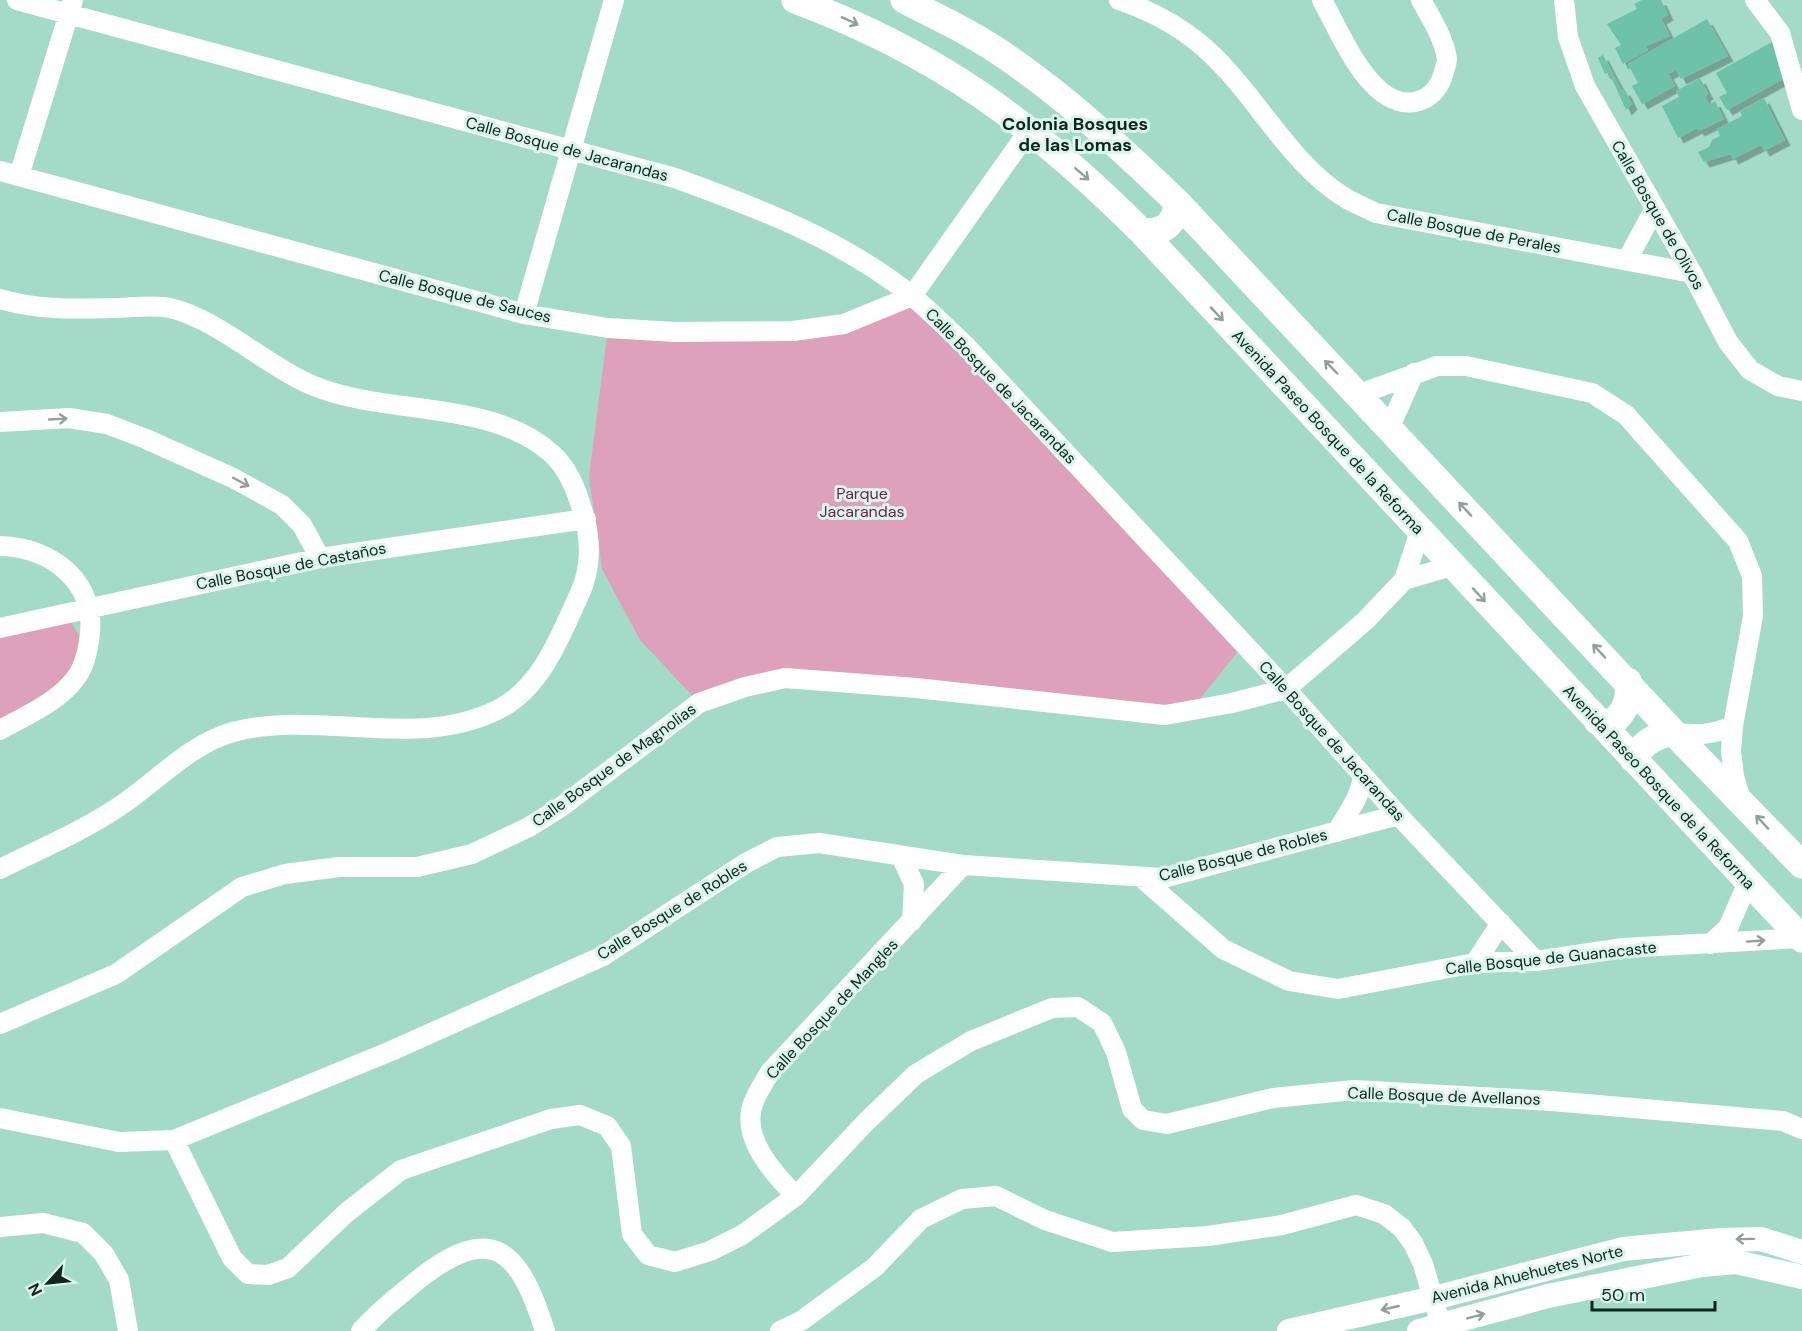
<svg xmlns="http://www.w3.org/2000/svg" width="1802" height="1331" viewBox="0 0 1802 1331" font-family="'DM Sans',sans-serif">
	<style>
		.green { fill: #dea1bb }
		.building { fill: #6dc2a7; filter: url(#shadow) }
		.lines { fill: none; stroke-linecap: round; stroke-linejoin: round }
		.minor { stroke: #fff; stroke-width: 20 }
		.tertiary { stroke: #fff; stroke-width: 24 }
		.secondary { stroke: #fff; stroke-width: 27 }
		.oneway { stroke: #939d9a }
		.labels { text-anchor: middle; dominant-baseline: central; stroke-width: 6; stroke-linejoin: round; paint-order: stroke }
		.street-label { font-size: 16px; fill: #0f251e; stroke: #daf5eb }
		.park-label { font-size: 16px; fill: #6f1e4a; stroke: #daf5eb }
		.neighbourhood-label { font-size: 18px; font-weight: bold; fill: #0f251e; stroke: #daf5eb }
	</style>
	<defs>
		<filter id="shadow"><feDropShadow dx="5.5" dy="5.5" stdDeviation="0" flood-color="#0004"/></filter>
	</defs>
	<rect width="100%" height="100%" fill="#a3dbc8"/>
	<path class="green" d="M912,296L1244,644L1191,710L785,678L699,703L640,640L602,569L589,477L608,328L800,330Z
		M71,622L81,639L73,675L0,725V635Z"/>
	<path class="building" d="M1642,0H1661L1668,15L1661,19L1670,36L1646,46L1648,50L1623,64L1615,48L1621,45L1607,24L1637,9L1634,4Z
		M1707,19L1728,56L1681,79L1676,70L1668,74L1675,86L1642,104L1632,86L1638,83L1628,64Z
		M1772,42L1785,78L1727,110L1719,97L1727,93L1716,73Z
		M1603,55L1622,91L1625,90L1632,104L1626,110L1609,72L1605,74L1598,58Z
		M1700,78L1708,94L1705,96L1709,105L1715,101L1724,119L1699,131L1697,128L1678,138L1662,106L1679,97L1676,91Z
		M1764,98L1785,140L1764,151L1761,145L1733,159L1730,154L1704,162L1698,152L1709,147L1712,140L1720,136L1717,129L1742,116L1740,111Z"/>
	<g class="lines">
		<path class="minor" d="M17,0L675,178C758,208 843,240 912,296C931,312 948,329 966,346L1286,689L1398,815L1536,961
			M1119,0C1146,9 1172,22 1195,40C1252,84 1285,162 1347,199C1356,204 1366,208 1376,213L1692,273
			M1322,0C1338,29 1353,66 1378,89C1403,112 1435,105 1444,72C1445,68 1447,63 1447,59C1444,38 1431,18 1421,0
			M1564,0L1568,37L1585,86L1692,273L1728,342L1750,370L1778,386L1802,391
			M1755,0L1780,33L1802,110
			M0,171L524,314L608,328L675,332L793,331L844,324L912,296L1030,129
			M19,176L73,0
			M1627,260L1654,210
			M0,299C38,310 74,309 113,308C131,308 153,304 170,308C216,318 269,368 314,386C387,416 492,399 552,454C568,468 576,489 582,509C591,536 592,567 580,593C561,634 543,685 501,708C418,752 320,709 233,732C190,744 156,782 120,806C83,831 40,849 0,869
			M524,314L614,0
			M1357,395L1437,366H1466L1592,393L1626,415L1738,541L1752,576L1753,616L1733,726L1731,751L1734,776L1741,800
			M0,422L69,418L107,424L146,439L233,478L282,505L302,525L320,558
			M1389,429L1414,373
			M0,546C53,547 99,584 89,641C87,655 84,668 75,679C58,702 25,716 0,730
			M1404,580L1452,566
			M0,628L320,558L586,519
			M1673,732C1696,736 1711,735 1733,726
			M1337,832C1345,817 1364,792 1362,775
			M901,856L914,884L912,921
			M1141,877L1223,949L1289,981L1338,989L1475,963L1536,961L1623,948L1801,938
			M1710,944L1728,928L1748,882
			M1475,963L1501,923
			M0,1024L116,974L242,887L285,874L339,867H417L472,854L529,827L561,807L699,703L745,687L785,678L916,688L1165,715L1232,703L1286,689L1365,621L1404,580L1420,531
			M0,1118L119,1142L174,1140L391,1051L603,956L746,863L777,847L819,843L963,865L1163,878L1398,815
			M174,1140L232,1258L248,1274L268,1275L288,1268L346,1213L401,1170L551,1119L580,1115L607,1126L621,1146L632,1234L648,1255L675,1262L710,1251L742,1235L796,1196L867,1121L916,1074L971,1041L1052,1008L1078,1007L1102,1023L1116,1052L1132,1109L1143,1120L1167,1124L1273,1098L1354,1090L1552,1101L1783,1121L1802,1129
			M796,1196C773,1173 739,1136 754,1101C758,1091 765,1081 770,1072L963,865
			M0,1227L43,1223L83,1233L104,1254L119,1280L128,1331
			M361,1331C378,1311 399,1296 419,1279C494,1220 520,1252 545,1331
			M780,1331L801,1321L875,1267L921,1219L962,1199L996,1196L1045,1220L1112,1242L1208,1236L1282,1225L1356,1205L1384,1214L1402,1228L1413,1243L1423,1264L1441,1325"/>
		<path class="tertiary" d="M1289,1331L1434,1298L1623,1249L1721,1240L1761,1239L1802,1252
			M1419,1331L1548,1296L1702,1265L1736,1262L1802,1277"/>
		<path class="secondary" d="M795,0C938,53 1035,125 1142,232L1802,939
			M904,0C939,18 976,35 1008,58C1070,101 1124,151 1178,203L1673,732L1802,865
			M1142,232C1164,233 1174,225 1178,203
			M1597,721L1612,723C1626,711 1630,699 1628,681
			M1633,759C1643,743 1654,736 1673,732"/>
	</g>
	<defs><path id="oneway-shaft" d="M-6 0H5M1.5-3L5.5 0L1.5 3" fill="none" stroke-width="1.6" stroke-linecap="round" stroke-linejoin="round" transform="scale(1.5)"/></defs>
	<g class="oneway">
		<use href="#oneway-shaft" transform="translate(850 21) rotate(25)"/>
		<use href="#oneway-shaft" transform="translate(1082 174) rotate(41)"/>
		<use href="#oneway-shaft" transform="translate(1217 314) rotate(47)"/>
		<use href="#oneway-shaft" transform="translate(1331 367) rotate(-134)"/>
		<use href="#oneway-shaft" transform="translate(58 419) rotate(-3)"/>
		<use href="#oneway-shaft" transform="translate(241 482) rotate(28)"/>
		<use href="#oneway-shaft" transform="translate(1465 509) rotate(-133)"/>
		<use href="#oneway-shaft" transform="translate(1479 595) rotate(47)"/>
		<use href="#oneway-shaft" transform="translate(1599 651) rotate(-133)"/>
		<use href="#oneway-shaft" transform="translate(1762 822) rotate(-133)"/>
		<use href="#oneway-shaft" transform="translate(1756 941) rotate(-4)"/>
		<use href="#oneway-shaft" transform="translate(1745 1239) rotate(179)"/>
		<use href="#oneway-shaft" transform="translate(1390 1308) rotate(167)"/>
		<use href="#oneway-shaft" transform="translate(1476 1316) rotate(-15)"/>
	</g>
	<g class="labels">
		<g class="street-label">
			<text transform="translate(567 149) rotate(15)">Calle Bosque de Jacarandas</text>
			<text transform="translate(1658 215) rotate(60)">Calle Bosque de Olivos</text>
			<text transform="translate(1474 231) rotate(11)">Calle Bosque de Perales</text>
			<text transform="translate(465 296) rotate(14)">Calle Bosque de Sauces</text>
			<text transform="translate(1001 386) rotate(46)">Calle Bosque de Jacarandas</text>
			<text transform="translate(1328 432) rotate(47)">Avenida Paseo Bosque de la Reforma</text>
			<text transform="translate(291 566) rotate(-11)">Calle Bosque de Castaños</text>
			<text transform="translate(1332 741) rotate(48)">Calle Bosque de Jacarandas</text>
			<text transform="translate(614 765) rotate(-36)">Calle Bosque de Magnolias</text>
			<text transform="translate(1659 787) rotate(47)">Avenida Paseo Bosque de la Reforma</text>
			<text transform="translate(1243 855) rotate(-14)">Calle Bosque de Robles</text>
			<text transform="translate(672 910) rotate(-32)">Calle Bosque de Robles</text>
			<text transform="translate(1551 958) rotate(-6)">Calle Bosque de Guanacaste</text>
			<text transform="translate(832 1009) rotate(-47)">Calle Bosque de Mangles</text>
			<text transform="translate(1444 1096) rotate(2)">Calle Bosque de Avellanos</text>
			<text transform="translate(1527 1274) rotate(-14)">Avenida Ahuehuetes Norte</text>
		</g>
		<g class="park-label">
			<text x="862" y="493">Parque<tspan x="862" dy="18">Jacarandas</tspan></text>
		</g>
		<g class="neighbourhood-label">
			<text x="1075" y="124">Colonia Bosques<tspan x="1075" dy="21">de las Lomas</tspan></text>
		</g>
	</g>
	<g transform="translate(48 1283) rotate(243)" stroke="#daf5eb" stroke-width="4.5" paint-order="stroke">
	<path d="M0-4.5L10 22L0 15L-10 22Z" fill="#0f251e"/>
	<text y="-9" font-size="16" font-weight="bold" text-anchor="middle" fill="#0f251e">N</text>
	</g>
	<path d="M1592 1301v9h123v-9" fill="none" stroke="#0f251e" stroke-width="3"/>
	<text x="1601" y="1301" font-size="18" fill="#0f251e" stroke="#daf5eb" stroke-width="4.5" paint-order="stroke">50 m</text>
</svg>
